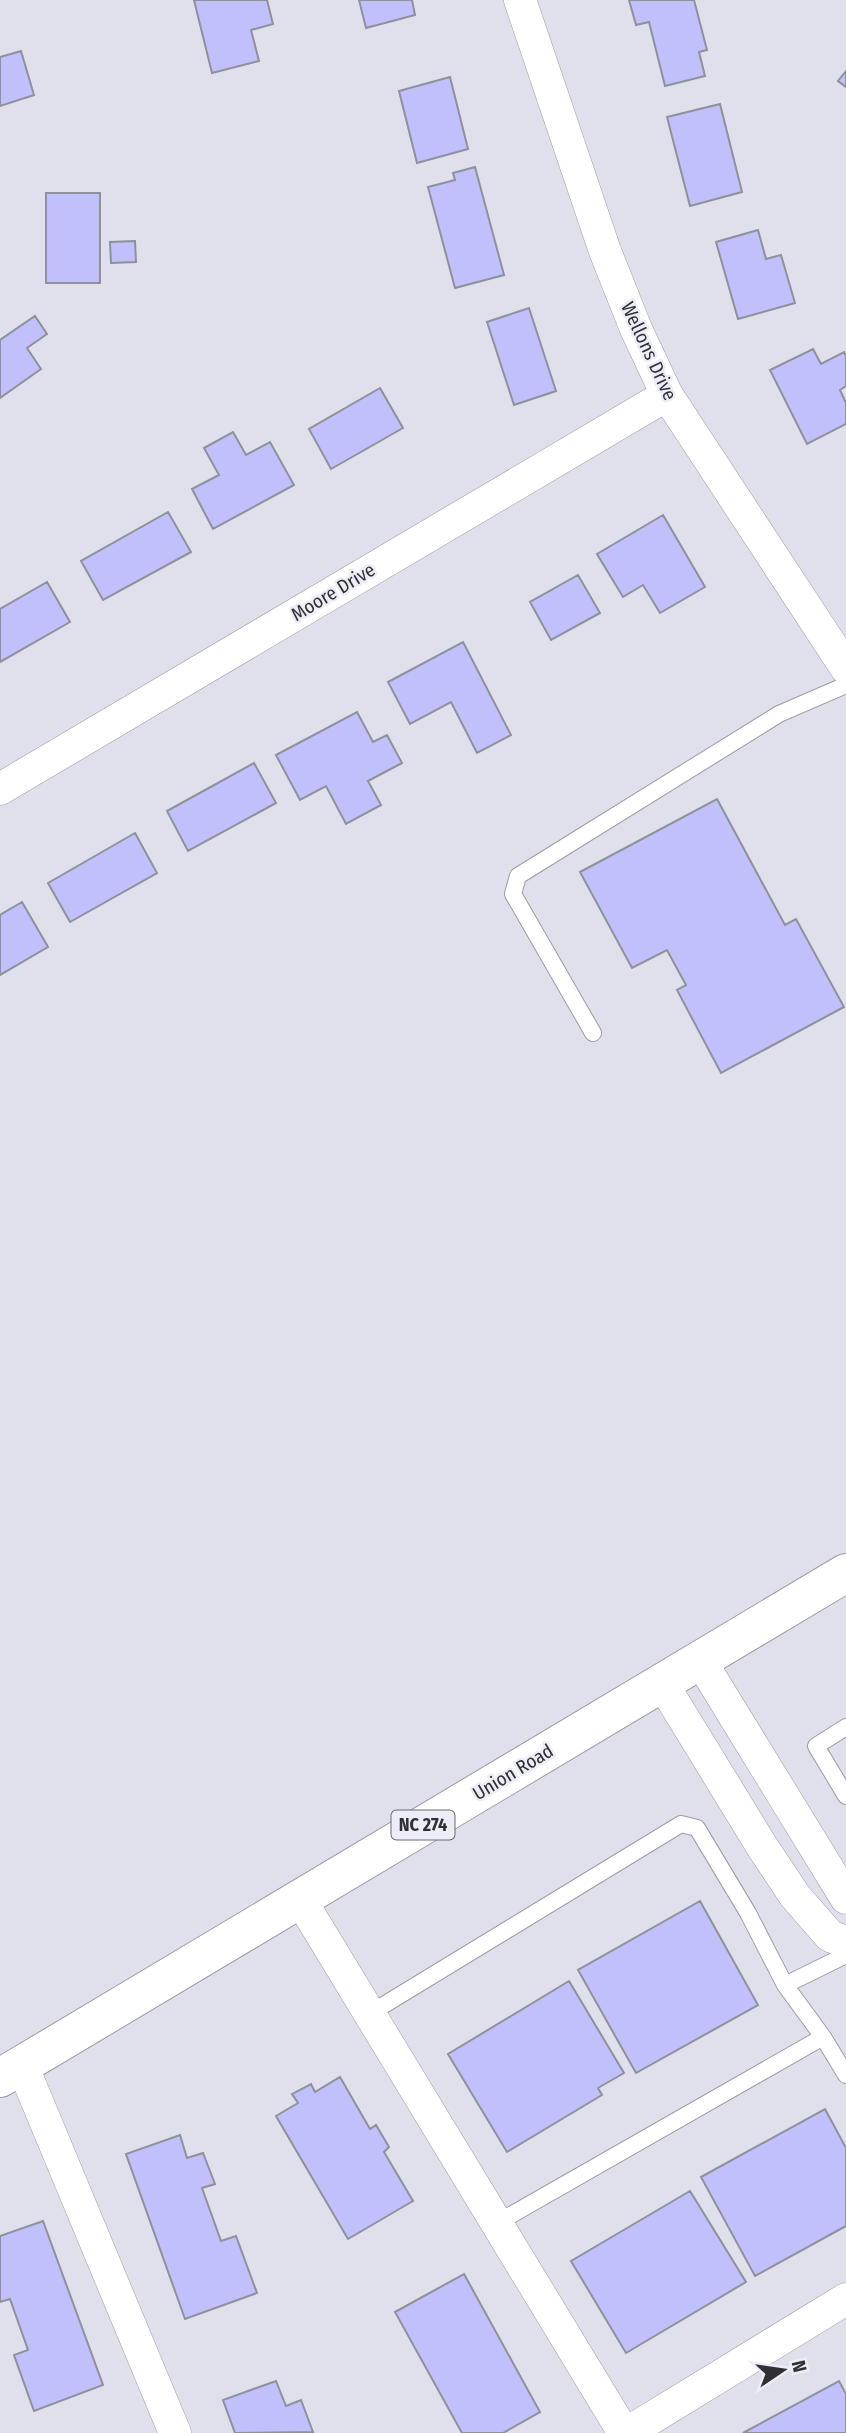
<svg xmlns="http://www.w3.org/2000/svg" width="846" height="2433" viewBox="0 0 846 2433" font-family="'Fira Sans Condensed',sans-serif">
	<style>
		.building { fill: #c0c1fc; stroke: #8f909a; stroke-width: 2 }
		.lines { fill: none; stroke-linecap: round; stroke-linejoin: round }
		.service-casing { stroke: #9b9ca6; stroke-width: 18 }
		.minor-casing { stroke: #9b9ca6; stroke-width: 33 }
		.primary-casing { stroke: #9b9ca6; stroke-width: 40 }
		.service { stroke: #fff; stroke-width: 16 }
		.minor { stroke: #fff; stroke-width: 32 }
		.primary { stroke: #fff; stroke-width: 38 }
		.labels { text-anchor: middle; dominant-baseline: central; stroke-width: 5; stroke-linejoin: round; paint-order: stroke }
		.shield { fill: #ededf8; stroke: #69696f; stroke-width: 2 }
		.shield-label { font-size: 18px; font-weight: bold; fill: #303034 }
		.street-label { font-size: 19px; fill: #303034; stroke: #ededf8 }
	</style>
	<rect width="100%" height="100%" fill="#dfe0eb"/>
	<path class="building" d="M194,0H267L273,24L251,30L259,61L212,73Z
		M359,0H412L415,15L366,28Z
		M629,0H694L707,50L699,52L705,76L665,86L649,22L636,25Z
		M21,51L34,95L0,106V57Z
		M846,71V87L838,81Z
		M450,77L468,149L417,163L399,91Z
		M720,104L742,192L690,206L667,117Z
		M475,167L504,275L455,288L428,187L455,180L453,173Z
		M46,193H100V283H46Z
		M758,230L766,259L781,255L795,303L738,319L716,242Z
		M135,241L136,262L111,263L110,242Z
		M529,308L556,391L514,405L487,322Z
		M35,316L47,334L27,348L41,369L0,398V340Z
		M813,349L821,364L844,352L846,356V386L840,390L846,403V424L807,444L770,370Z
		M380,388L403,428L331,469L309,429Z
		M233,432L246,455L270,442L294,485L213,529L192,489L219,475L204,448Z
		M168,512L191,552L103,600L81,561Z
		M663,515L705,587L660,613L643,585L623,597L597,554Z
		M578,575L600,613L551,640L530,602Z
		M47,582L70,622L0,662V609Z
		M463,642L511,735L477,753L451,702L410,724L388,682Z
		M357,712L373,742L387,735L402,763L368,781L381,805L346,824L326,786L300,800L276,755Z
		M254,763L276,803L188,851L167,811Z
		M717,799L785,925L796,919L844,1007L721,1073L677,990L686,985L667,950L632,968L580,872Z
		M135,833L157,873L70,922L48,883Z
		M22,902L48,947L0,975V915Z
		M700,1901L758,2005L636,2073L578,1970Z
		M569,1981L624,2073L598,2088L602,2095L507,2152L448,2054Z
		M340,2077L370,2129L376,2125L389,2147L384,2152L413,2201L348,2239L276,2116L298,2103L292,2094L311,2084L315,2092Z
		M825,2109L846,2148V2226L755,2276L701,2177Z
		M180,2135L187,2158L203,2153L215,2184L202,2188L221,2241L236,2236L257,2293L185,2319L126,2154Z
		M690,2191L746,2282L626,2353L571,2261Z
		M43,2221L103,2385L34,2411L14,2355L28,2350L10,2299L0,2302V2236Z
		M464,2274L540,2412L503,2433H462L395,2312Z
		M276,2381L286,2406L301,2400L313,2432L235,2433L223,2400Z
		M839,2381L846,2394V2433H743Z"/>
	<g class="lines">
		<defs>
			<path id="service" d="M593,1033L513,894L518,876L779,714L846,685
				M846,1727L816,1746L846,1796
				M785,1985L846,1955
				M369,2014L681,1824L697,1828L748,1913L785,1985L823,2037L846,2075
				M497,2223L823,2037"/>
			<path id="minor" d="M520,0L605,251L636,329L667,395L846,668
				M0,789L667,395
				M700,1660L846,1898
				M662,1683L763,1848L795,1896L830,1936L846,1942
				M300,1899L624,2433
				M22,2065L175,2433
				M627,2433L846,2299"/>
			<path id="primary" d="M0,2078L846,1573"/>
		</defs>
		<use href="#service" class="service-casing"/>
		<use href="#minor" class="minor-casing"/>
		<use href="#primary" class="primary-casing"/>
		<use href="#service" class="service"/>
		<use href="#minor" class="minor"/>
		<use href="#primary" class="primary"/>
	</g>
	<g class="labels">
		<rect class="shield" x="391.5" y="1810.5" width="63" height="29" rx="5"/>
		<g class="shield-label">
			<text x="423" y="1825">NC 274</text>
		</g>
		<g class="street-label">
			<text transform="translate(649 351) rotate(65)">Wellons Drive</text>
			<text transform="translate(333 592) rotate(-31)">Moore Drive</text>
			<text transform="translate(513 1772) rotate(-31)">Union Road</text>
		</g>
	</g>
	<g transform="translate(783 2370) rotate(77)" stroke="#ededf8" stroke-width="5" paint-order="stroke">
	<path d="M0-5L12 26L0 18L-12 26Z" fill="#303034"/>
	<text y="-10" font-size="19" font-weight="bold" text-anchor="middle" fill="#303034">N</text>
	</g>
</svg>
